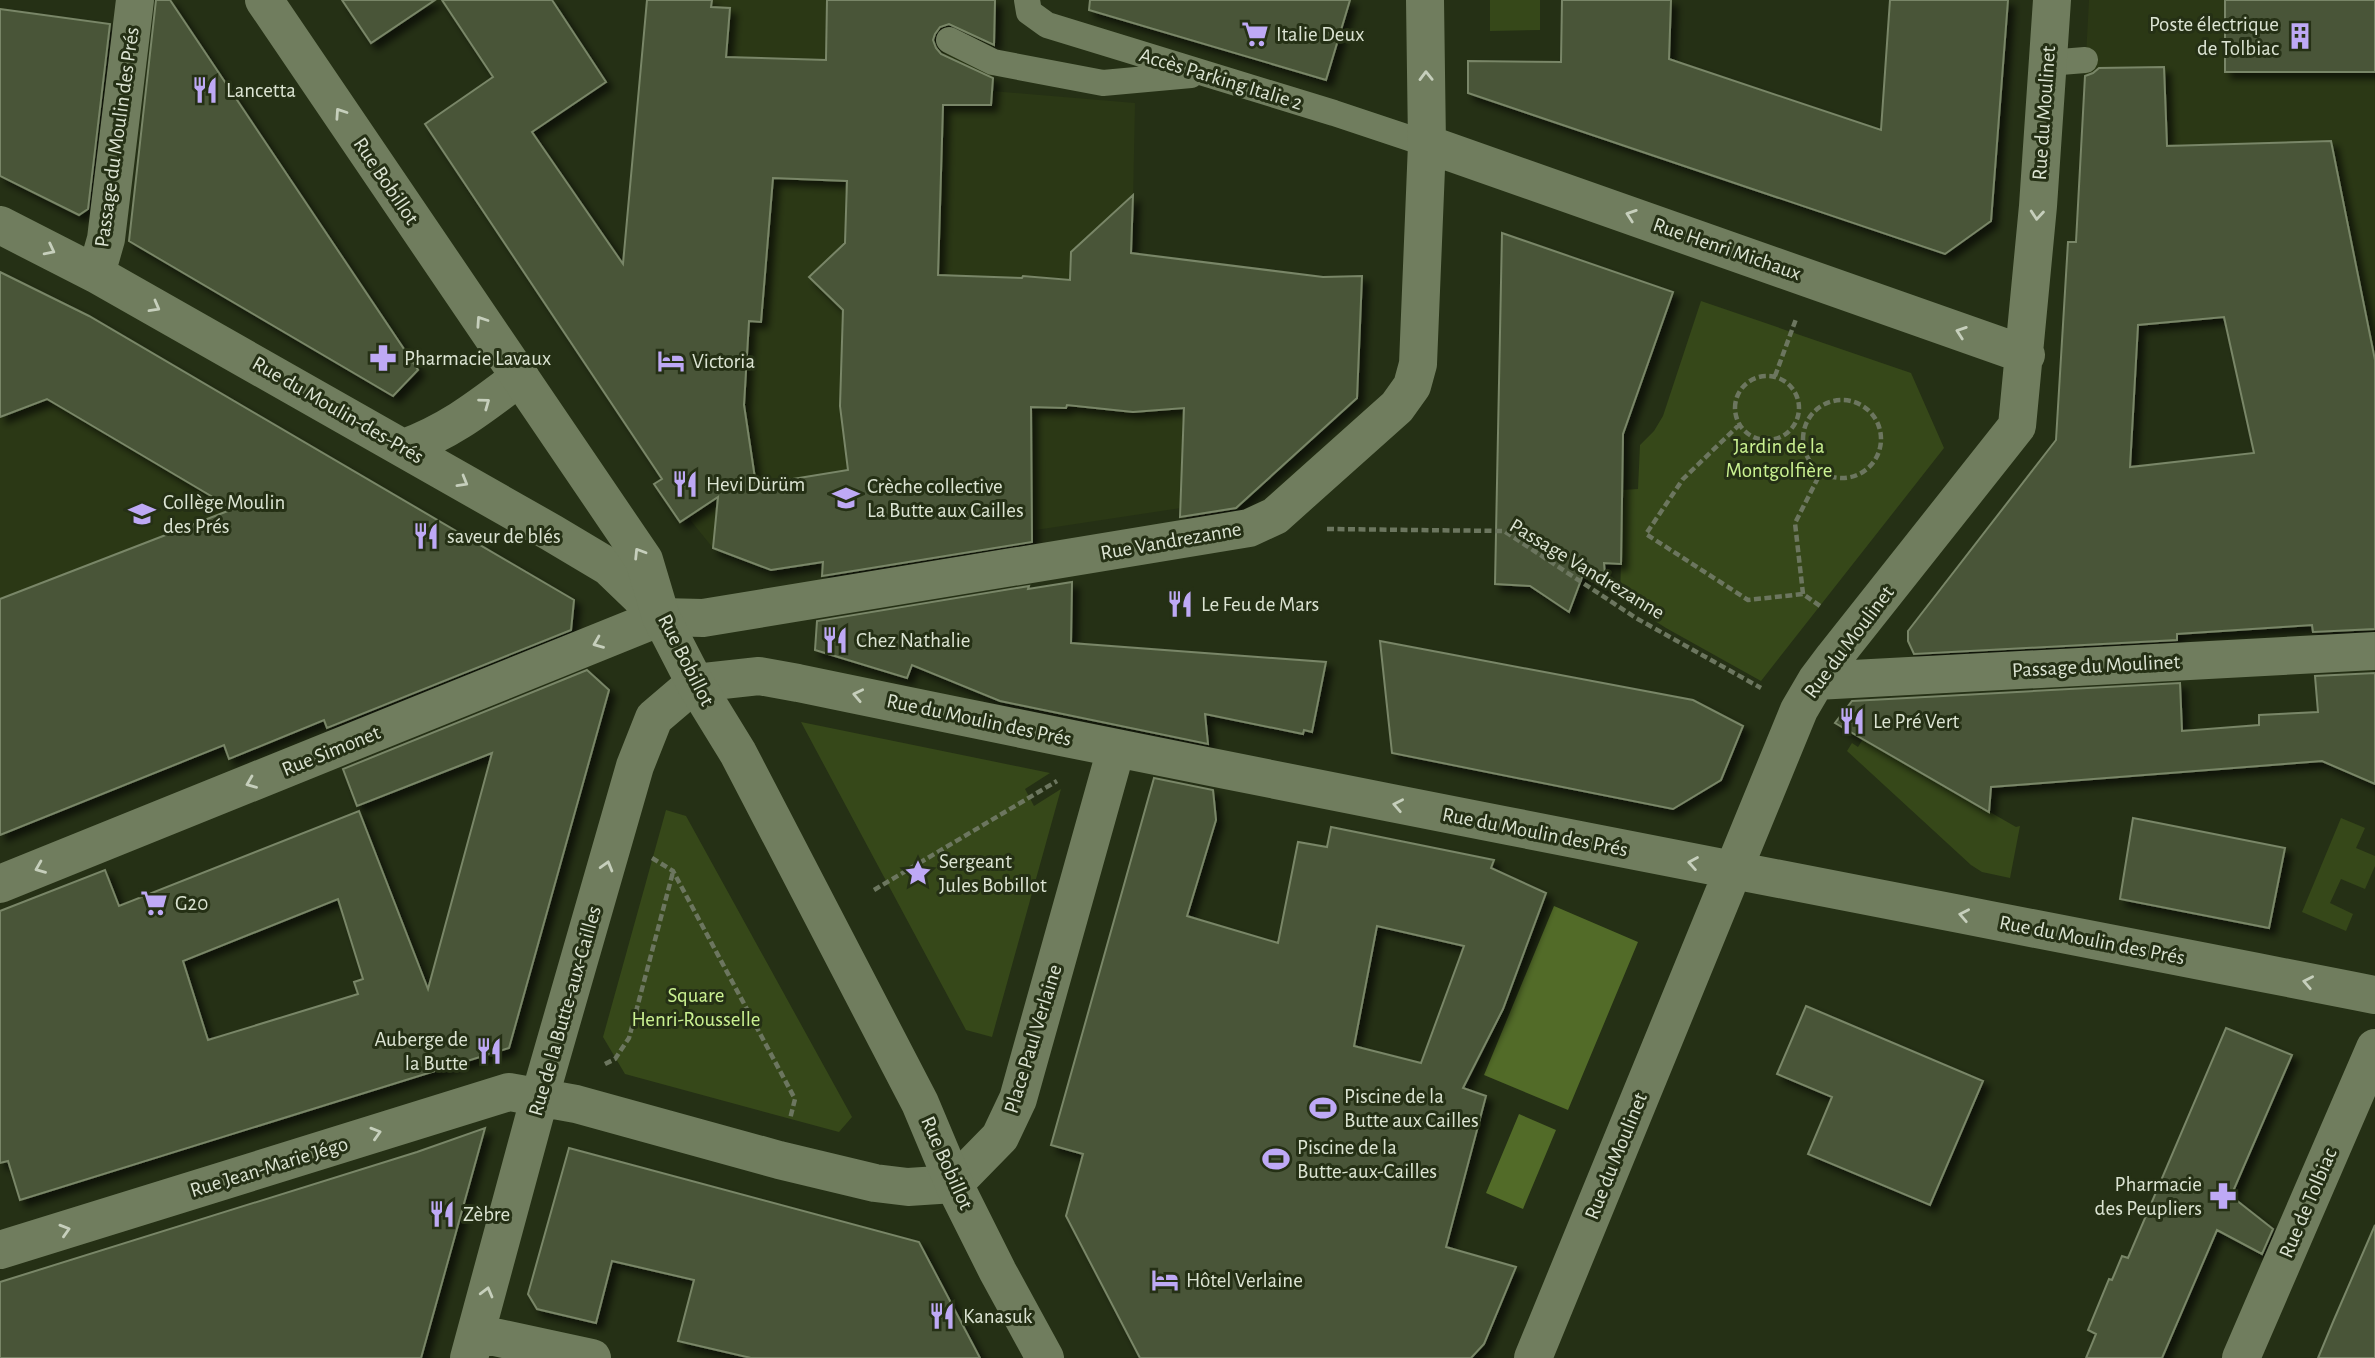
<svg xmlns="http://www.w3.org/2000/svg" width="2375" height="1358" viewBox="0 0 2375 1358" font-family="'Alegreya Sans',sans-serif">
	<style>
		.built { fill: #2b3815 }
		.green { fill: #364819 }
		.water { fill: #526b28 }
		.building { fill: #485537; stroke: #798667; stroke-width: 2; fill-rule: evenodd; filter: url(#shadow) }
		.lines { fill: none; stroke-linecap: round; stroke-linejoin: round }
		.path { stroke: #6c765f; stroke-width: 4.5; stroke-dasharray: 7 3.5; stroke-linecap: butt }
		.lane { stroke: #707d5e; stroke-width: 26 }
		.street { stroke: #707d5e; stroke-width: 38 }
		.secondary { stroke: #707d5e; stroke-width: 38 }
		.oneway { stroke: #c6cfbc }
		.labels { text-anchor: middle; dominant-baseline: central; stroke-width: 6; stroke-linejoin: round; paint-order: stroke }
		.poi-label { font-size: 21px; fill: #dce4d3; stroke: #253015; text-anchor: start }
		.street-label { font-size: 21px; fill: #dce4d3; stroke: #253015 }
		.park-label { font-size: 21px; fill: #cbf292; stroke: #253015 }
	</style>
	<defs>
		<filter id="shadow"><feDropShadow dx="6" dy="6" stdDeviation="3.5" flood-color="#0009"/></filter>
	</defs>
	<rect width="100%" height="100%" fill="#253015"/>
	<path class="built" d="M712,0H995L992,91L1135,103L1132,254L1310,278L1362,276L1357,398L1247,498L771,570L746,421L725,420L713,548L691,521L695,477L704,97Z
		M2089,0H2375V360L2076,242Z
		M89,316L319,452L0,669V418L40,402Z"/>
	<path class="green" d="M1490,0H1540V30L1490,31Z
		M1701,301L1911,373L1944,448L1761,681L1666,628L1620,599L1623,490L1638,489L1640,445L1654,431L1663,416Z
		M801,722L1050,773L1025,789L1034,806L1061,789L992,1037L966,1030Z
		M1863,739L2016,827L2020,826L2010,878L1982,872L1971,865L1847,751L1852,743L1858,747Z
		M666,810L686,816L852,1117L839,1132L625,1074L603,1037Z
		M2341,818L2365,828L2356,848L2375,856V866L2365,889L2341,879L2330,903L2353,914L2346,931L2302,912Z"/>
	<path class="water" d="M1554,906L1638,942L1568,1110L1484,1075Z
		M1519,1114L1556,1130L1523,1209L1486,1193Z"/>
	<path class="building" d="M156,0H170L418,370L393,396L129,241Z
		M342,0H435L371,43Z
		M442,0H552L606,82L532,132L623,264L647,0H712L711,7L730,8L726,57L826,60L827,0H995L994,45L949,24L940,27L935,34L933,40L936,48L941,54L993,78L991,105H943L938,275L1022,278L1023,276L1070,280L1071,252L1133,195L1131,253L1323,277L1362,276L1357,398L1236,508L1180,517L1184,408L1133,412L1067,405L1066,408L1031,407L1032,542L822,576L823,562L771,570L713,548L718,497L680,522L654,484L662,479L425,124L493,77ZM773,178L847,181L845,243L809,277L843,310L840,406L848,470L756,485L744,405L749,321L761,322Z
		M1090,0H1350L1326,80L1089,10Z
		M1562,0H1671L1669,59L1881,130L1890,0H2008L1991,221L1945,254L1468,93V61L1561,62Z
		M2225,0H2375V72H2225Z
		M0,9L110,24L88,209L79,215L0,176Z
		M2164,67L2167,146L2331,141L2375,360V629L2313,632L2312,625L2177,634V640L1914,654L1908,641V631L2056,440L2068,242H2076L2085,76L2093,73L2099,68ZM2224,317L2254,453L2130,467L2138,325Z
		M1502,233L1673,292L1623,434L1621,564L1604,563L1606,588L1584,572L1569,612L1530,586L1495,584Z
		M0,272L89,316L574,600L571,630L327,728L324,720L229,759L224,745L0,835V599L233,509L47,399L0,417Z
		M1072,582L1071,643L1326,662L1312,732L1304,730L1303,734L1205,714L1208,744L1000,701L912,665L907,678L815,650L817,621L1029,586L1028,589Z
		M1380,641L1693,700L1743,726L1721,780L1673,809L1392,753Z
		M587,670L609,690L509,1048L20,1200L8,1161L0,1163V911L105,870L119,906L359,811L428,989L492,753L357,806L343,769ZM338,899L363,979L354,982L358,994L208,1040L183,961Z
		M2375,673V784L2322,761L1991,787L1989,812L1835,723L1852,701L2180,683L2182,731L2259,725V715L2318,712L2315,676Z
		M1154,778L1213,790L1216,820L1187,916L1278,943L1298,842L1327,847L1331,827L1494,860L1491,868L1546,893L1503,1009L1463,1088L1486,1096L1446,1247L1516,1267L1484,1344L1471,1358H1140L1066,1216L1083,1154L1051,1145ZM1377,926L1464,946L1421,1063L1354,1046Z
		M2133,818L2285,848L2269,928L2120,899Z
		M1806,1006L1983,1081L1930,1205L1808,1154L1832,1097L1777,1074Z
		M2226,1028L2292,1055L2231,1196L2273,1229L2262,1254L2217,1230L2162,1358H2086L2096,1334L2088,1330L2109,1279L2112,1280L2122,1256L2128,1258Z
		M485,1128L421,1358H0V1282L417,1152Z
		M569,1148L919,1242L980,1358H751L678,1341L694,1280L612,1261L596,1323L537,1309L528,1294Z
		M2375,1225V1358H2318L2333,1322Z"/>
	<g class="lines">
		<path class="path" d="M1775,376L1796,319
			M1735 408a32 32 0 1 1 64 0a32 32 0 1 1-64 0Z
			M1803 439a39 39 0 1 1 78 0a39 39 0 1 1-78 0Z
			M1740,424L1683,479L1646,534L1748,600L1803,594L1820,606
			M1327,529L1504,531L1636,618L1761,688
			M1803,594L1795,523L1821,472
			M652,858L673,871L795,1099L790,1119
			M874,890L1057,781
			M605,1064L615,1059L629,1038L673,872"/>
		<path class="lane" d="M1027,0L1029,12L1047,25L1334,113L1427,144
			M949,40L993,62L1103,83L1191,75
			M2048,63L2085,60"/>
		<path class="street" d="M1427,144L2026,355
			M0,225L96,274L552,533L609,567L661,617
			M96,274L106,239L135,0
			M404,448C452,430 480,407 520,377
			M1816,681L2375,651
			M0,884L661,617L703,618L1249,528L1275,516L1397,407L1412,386L1418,364L1427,144L1425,0
			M0,1250L509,1092L576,1104L779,1160L875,1183L908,1187L954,1184L1000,1137L1018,1099L1116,749
			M476,1333L592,1358
			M469,1358L540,1096L635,766L654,718L695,683L759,676L798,683C1323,792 1849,892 2375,995
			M1533,1358L1799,710L1816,681L1834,657L2017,426L2038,206L2052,0"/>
		<path class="secondary" d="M264,0L644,560L661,617L695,683L738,753L920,1103L954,1184L998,1272L1045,1358
			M2241,1358L2375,1048"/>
	</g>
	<defs><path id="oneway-chevron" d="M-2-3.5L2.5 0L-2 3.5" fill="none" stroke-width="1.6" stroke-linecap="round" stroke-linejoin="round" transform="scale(1.75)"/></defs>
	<g class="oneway">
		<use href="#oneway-chevron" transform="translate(1426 76) rotate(-91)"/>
		<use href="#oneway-chevron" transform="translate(340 113) rotate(-124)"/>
		<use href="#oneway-chevron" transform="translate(1631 215) rotate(-161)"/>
		<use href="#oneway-chevron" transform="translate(2037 215) rotate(95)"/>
		<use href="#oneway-chevron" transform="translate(50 250) rotate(27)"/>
		<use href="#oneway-chevron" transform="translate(155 307) rotate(29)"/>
		<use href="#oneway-chevron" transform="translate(481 321) rotate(-124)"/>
		<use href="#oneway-chevron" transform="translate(1961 332) rotate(-161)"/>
		<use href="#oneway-chevron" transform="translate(485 403) rotate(-36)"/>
		<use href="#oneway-chevron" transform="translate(463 482) rotate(30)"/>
		<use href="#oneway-chevron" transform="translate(639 553) rotate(-122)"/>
		<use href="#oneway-chevron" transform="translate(598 643) rotate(158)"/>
		<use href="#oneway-chevron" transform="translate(858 695) rotate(-168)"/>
		<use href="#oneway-chevron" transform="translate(251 783) rotate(158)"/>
		<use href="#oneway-chevron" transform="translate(1398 805) rotate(-169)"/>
		<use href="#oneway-chevron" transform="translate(1693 863) rotate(-170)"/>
		<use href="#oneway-chevron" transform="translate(607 866) rotate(-74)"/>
		<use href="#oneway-chevron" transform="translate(40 868) rotate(158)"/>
		<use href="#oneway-chevron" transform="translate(1964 915) rotate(-169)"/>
		<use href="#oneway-chevron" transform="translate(2308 982) rotate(-169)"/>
		<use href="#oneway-chevron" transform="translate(376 1133) rotate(-17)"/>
		<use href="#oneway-chevron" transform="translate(65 1230) rotate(-17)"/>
		<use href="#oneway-chevron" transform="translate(487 1292) rotate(-75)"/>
	</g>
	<defs>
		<symbol id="supermarket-bare" viewBox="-9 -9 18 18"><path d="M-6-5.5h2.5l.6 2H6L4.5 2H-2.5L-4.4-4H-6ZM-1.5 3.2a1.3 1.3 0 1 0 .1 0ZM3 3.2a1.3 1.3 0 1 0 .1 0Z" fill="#bea9f5" stroke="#253015" stroke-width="2.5" paint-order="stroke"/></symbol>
		<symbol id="building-bare" viewBox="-9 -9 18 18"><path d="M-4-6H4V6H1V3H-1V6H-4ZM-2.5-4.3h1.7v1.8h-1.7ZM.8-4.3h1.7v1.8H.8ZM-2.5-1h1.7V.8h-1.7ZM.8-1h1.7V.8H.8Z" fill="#bea9f5" stroke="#253015" stroke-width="2.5" paint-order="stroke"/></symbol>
		<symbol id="restaurant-bare" viewBox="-9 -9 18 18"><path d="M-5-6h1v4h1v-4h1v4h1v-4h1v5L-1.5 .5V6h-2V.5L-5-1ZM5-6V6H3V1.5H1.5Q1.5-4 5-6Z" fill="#bea9f5" stroke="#253015" stroke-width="2.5" paint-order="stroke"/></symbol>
		<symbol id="pharmacy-bare" viewBox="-9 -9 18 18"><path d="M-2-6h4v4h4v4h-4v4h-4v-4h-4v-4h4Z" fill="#bea9f5" stroke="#253015" stroke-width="2.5" paint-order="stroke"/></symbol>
		<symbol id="hotel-bare" viewBox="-9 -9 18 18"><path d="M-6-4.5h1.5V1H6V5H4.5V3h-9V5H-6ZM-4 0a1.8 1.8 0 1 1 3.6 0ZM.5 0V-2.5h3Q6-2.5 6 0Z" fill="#bea9f5" stroke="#253015" stroke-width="2.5" paint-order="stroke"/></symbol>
		<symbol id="school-bare" viewBox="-9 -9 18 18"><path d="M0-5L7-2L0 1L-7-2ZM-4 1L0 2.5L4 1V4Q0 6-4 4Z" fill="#bea9f5" stroke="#253015" stroke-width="2.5" paint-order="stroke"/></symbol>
		<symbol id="sight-bare" viewBox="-9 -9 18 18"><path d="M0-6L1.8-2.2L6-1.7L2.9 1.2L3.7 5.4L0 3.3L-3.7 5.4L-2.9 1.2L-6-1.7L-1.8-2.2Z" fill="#bea9f5" stroke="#253015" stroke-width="2.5" paint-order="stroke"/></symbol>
		<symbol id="stadium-bare" viewBox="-9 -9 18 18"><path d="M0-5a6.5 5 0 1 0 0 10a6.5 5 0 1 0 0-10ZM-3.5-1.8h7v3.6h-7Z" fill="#bea9f5" stroke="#253015" stroke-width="2.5" paint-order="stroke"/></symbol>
	</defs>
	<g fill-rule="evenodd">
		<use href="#supermarket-bare" x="1236" y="15" width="38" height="38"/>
		<use href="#building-bare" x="2281" y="17" width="38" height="38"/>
		<use href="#restaurant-bare" x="186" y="71" width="38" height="38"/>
		<use href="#pharmacy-bare" x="364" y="339" width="38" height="38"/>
		<use href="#hotel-bare" x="652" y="342" width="38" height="38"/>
		<use href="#restaurant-bare" x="666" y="465" width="38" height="38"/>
		<use href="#school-bare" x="827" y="479" width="38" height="38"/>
		<use href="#school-bare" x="123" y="495" width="38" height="38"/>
		<use href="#restaurant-bare" x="407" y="517" width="38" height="38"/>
		<use href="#restaurant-bare" x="1161" y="585" width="38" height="38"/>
		<use href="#restaurant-bare" x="816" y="621" width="38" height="38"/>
		<use href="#restaurant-bare" x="1833" y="702" width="38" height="38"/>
		<use href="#sight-bare" x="899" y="854" width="38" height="38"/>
		<use href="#supermarket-bare" x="135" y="884" width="38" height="38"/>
		<use href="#restaurant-bare" x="470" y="1032" width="38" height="38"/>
		<use href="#stadium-bare" x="1304" y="1089" width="38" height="38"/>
		<use href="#stadium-bare" x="1257" y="1140" width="38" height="38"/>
		<use href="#pharmacy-bare" x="2204" y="1177" width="38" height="38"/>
		<use href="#restaurant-bare" x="423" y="1195" width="38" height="38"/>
		<use href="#hotel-bare" x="1146" y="1261" width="38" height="38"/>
		<use href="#restaurant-bare" x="923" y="1297" width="38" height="38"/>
	</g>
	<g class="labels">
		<g class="poi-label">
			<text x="2279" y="24" text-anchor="end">Poste électrique<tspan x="2279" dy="24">de Tolbiac</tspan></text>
			<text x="1276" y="34">Italie Deux</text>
			<text x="226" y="90">Lancetta</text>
			<text x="404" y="358">Pharmacie Lavaux</text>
			<text x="692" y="361">Victoria</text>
			<text x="706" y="484">Hevi Dürüm</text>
			<text x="867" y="486">Crèche collective<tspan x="867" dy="24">La Butte aux Cailles</tspan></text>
			<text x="163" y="502">Collège Moulin<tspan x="163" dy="24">des Prés</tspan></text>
			<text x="447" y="536">saveur de blés</text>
			<text x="1201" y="604">Le Feu de Mars</text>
			<text x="856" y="640">Chez Nathalie</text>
			<text x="1873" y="721">Le Pré Vert</text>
			<text x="939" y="861">Sergeant<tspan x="939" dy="24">Jules Bobillot</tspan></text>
			<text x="175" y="903">G20</text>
			<text x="468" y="1039" text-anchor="end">Auberge de<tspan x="468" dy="24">la Butte</tspan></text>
			<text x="1344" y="1096">Piscine de la<tspan x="1344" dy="24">Butte aux Cailles</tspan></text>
			<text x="1297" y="1147">Piscine de la<tspan x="1297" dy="24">Butte-aux-Cailles</tspan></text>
			<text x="2202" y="1184" text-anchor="end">Pharmacie<tspan x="2202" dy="24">des Peupliers</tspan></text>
			<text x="463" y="1214">Zèbre</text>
			<text x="1186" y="1280">Hôtel Verlaine</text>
			<text x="963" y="1316">Kanasuk</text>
		</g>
		<g class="street-label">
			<text transform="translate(1221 79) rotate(17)">Accès Parking Italie 2</text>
			<text transform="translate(2044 113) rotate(-86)">Rue du Moulinet</text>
			<text transform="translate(117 137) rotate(-82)">Passage du Moulin des Prés</text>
			<text transform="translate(386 181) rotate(56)">Rue Bobillot</text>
			<text transform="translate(1727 249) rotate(19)">Rue Henri Michaux</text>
			<text transform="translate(338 410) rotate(30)">Rue du Moulin-des-Prés</text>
			<text transform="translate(1171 541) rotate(-10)">Rue Vandrezanne</text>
			<text transform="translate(1587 569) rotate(31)">Passage Vandrezanne</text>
			<text transform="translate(1849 642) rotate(-53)">Rue du Moulinet</text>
			<text transform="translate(686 660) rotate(63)">Rue Bobillot</text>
			<text transform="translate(2096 666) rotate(-3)">Passage du Moulinet</text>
			<text transform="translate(979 720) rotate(12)">Rue du Moulin des Prés</text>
			<text transform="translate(331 751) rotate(-22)">Rue Simonet</text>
			<text transform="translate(1535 832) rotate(11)">Rue du Moulin des Prés</text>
			<text transform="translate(2092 940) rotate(11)">Rue du Moulin des Prés</text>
			<text transform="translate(565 1011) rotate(-74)">Rue de la Butte-aux-Cailles</text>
			<text transform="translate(1033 1039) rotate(-73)">Place Paul Verlaine</text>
			<text transform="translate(1616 1156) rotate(-68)">Rue du Moulinet</text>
			<text transform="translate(947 1163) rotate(66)">Rue Bobillot</text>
			<text transform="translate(269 1167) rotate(-17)">Rue Jean-Marie Jégo</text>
			<text transform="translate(2308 1203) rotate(-67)">Rue de Tolbiac</text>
		</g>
		<g class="park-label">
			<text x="1779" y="446">Jardin de la<tspan x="1779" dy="24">Montgolfière</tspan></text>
			<text x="696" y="995">Square<tspan x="696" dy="24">Henri-Rousselle</tspan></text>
		</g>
	</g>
</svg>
